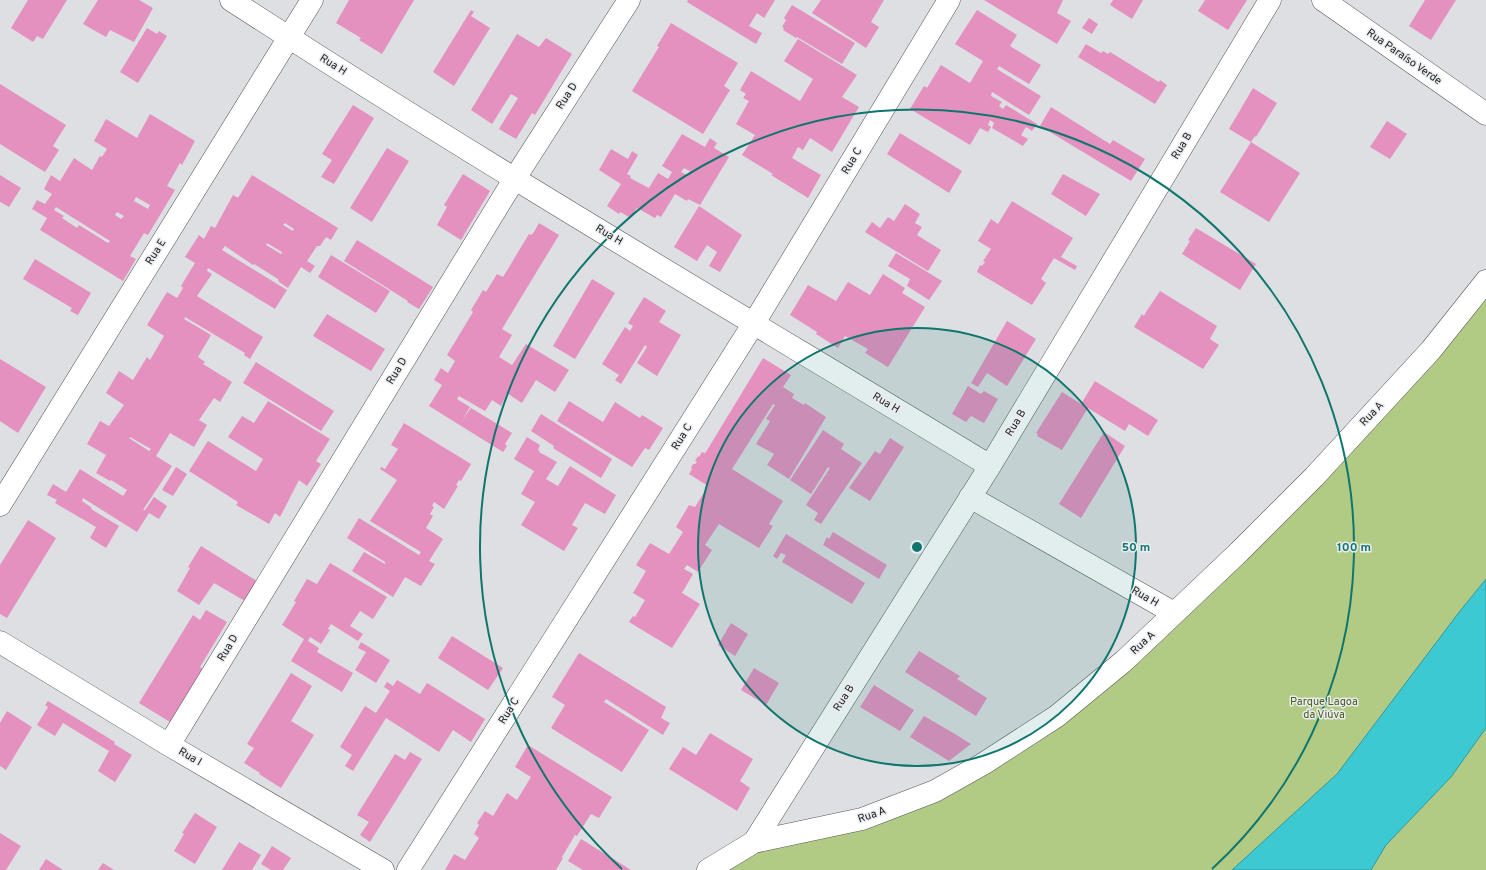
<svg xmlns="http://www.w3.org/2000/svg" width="1486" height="870" viewBox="0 0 1486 870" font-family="Overpass,sans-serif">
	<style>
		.green { fill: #b2cb84 }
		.water { fill: #3dc9d2; stroke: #35979e }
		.building { fill: #e491c0; fill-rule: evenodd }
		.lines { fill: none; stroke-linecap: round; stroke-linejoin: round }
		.street-casing { stroke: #555659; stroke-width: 23 }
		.street { stroke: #fff; stroke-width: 22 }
		.ring { fill: none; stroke: #0f766e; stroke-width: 2 }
		.labels { text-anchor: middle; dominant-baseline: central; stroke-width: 3; stroke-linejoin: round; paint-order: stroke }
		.street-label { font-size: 11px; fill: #212223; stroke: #eaecef }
		.park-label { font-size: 11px; fill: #4a5c20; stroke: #eaecef }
		.centre { fill: #0f766e; stroke: #eaecef; stroke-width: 2 }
		.ring-label { font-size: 12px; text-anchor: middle; font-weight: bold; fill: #0f766e; stroke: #eaecef; stroke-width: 3; stroke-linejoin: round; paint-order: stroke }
	</style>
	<rect width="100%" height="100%" fill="#dddfe2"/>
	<path class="green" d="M1486,281V870H708L754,842L935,791L1124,661Z"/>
	<path class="water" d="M1486,579V728L1451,777L1386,845L1371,870H1232L1337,774L1460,611Z"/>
	<path class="building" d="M28,0H67L43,39L37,36L33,42L11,28Z
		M98,0H139L153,8L134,42L110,30L106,37L83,24Z
		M349,0H414L382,54L359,40L361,38L336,23Z
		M688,0H775L764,18L757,13L749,26L762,33L756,44L687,2Z
		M821,0H884L871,22L879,27L866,48L812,13Z
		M984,0H1063L1057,13L1071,21L1057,44Z
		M1113,0H1143L1132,19L1110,5Z
		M1205,0H1247L1228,30L1198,11Z
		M1425,0H1456L1431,40L1409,26Z
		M792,5L855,43L842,64L797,37L796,38L783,30L784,28L782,27L786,20L784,18Z
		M471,10L474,12L471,16L490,28L454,86L433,72Z
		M977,10L1017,35L1010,46L1041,65L1029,84L999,66L997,69L1041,96L1029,115L992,92L991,96L1002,102L999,106L1003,109L1006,105L1037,124L1032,131L1026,127L1021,135L1028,139L1023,146L992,128L994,123L990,120L988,125L991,127L988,132L980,128L970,145L910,109L924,86L927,88L941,65L970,83L983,61L955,44Z
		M1089,18L1098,24L1092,34L1082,28Z
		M671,23L738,63L724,86L730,90L703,134L632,91L659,47L657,46Z
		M147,28L157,34L159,31L167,36L138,83L120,72Z
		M517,34L539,47L546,38L572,54L535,115L532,113L516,139L499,129L518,98L511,94L492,124L471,110Z
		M798,39L857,75L842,97L859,107L832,152L810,138L803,150L798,147L792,158L821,175L808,198L771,175L773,174L742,155L755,135L736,124L749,101L743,98L746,94L740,90L751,71L800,101L813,79L784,61Z
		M1086,44L1101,53L1103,51L1108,54L1110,52L1159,82L1160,80L1167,85L1155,104L1078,57Z
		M0,84L66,125L53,146L59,150L45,172L0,144Z
		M1253,88L1277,103L1256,137L1255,136L1251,142L1300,173L1269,222L1220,192L1251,142L1229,129Z
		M353,105L374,118L334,184L321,177L332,160L322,154Z
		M1051,107L1110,144L1113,140L1145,159L1131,181L1040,126Z
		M150,114L195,141L182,165L180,163L167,186L175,190L148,235L144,233L130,256L136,259L123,281L40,230L47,218L32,209L37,200L45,204L52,194L44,189L51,175L60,181L74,158L92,170L100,156L102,157L107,149L94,141L106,119L137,138ZM136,197L150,205L148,209L134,201ZM56,207L110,241L108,243L79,225L77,228L62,218L64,216L54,210ZM117,212L124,216L121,219L115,215Z
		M1387,121L1407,134L1390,159L1370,147Z
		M900,133L962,171L949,193L887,154Z
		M682,134L705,147L710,138L717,143L714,148L729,157L700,205L688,199L687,201L675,194L661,217L657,215L655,218L637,208L631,218L620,212L619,214L607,206L621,184L599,170L611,149L628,159L632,151L638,155L627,174L631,176L630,178L649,188L658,173L668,179L672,172L662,166ZM684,168L690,171L687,175L681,172Z
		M387,148L409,161L372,222L350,208Z
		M463,174L490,191L461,240L437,225L447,207L444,205Z
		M1063,174L1100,194L1086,216L1051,194Z
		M0,175L21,188L9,207L0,202Z
		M252,175L338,228L331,240L326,237L320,246H317L307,261L315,266L310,273L301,267L288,288L279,282L278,279L254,264L253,265L225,246L222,250L287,290L275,309L208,268L207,271L212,274L197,296L263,337L250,359L244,355L245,353L185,317L184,319L211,335L198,357L205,362L203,364L232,382L220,402L214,398L199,420L207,425L194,447L170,433L156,456L172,466L143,510H145L154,497L167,506L159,519L149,513L137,532L83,498L82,501L92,508L91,509L119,526L106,548L90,538L96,527L55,503L57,500L47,495L53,484L66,492L80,469L123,496L127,490L111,480L110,481L96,473L106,455L87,444L100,421L109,426L124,405L106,393L119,371L133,380L147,357L150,360L164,336L147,325L167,292L177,298L183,288L181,286L195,263L185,257L199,235L204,239L211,226L215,228L233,195L238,198ZM285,223L294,229L293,231L283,225ZM267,243L282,252L281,254L266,245ZM130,437L151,449L149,451L129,438Z
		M1012,201L1073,238L1061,257L1077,266L1075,270L1054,258L1041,279L1046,283L1032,305L977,272L980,265L982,266L985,262L983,261L991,249L978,241L991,219L998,224Z
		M905,204L920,214L915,223L922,227L917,235L941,250L928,271L865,232L872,222L880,228L888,217L894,221Z
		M699,206L742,235L720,272L709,266L717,252L707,245L697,261L674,247Z
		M539,223L559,235L502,329L512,335L499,357L512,365L526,344L569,370L555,392L536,380L522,403L507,393L501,406L492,400L485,411L459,396L457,399L470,407L463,419L471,408L512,433L505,444L507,446L503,452L429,406L442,385L434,380L441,368L448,373L455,361L447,355L473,312L471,310L483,290L486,292L497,274L503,277L529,234L531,235L534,232Z
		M1196,228L1256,264L1240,290L1182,254L1190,241L1188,240Z
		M357,240L433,287L419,309L407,302L408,301L344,261Z
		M896,253L942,281L929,300L907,286L910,279L888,266Z
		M331,255L390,291L376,313L318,277Z
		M35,259L91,293L78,315L70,311L72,308L23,279Z
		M883,274L905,288L902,293L925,307L888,367L865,353L868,349L845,336L838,348L816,334L817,332L790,315L808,285L836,301L848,282L870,295Z
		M592,279L615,293L575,359L553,346Z
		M1160,291L1217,326L1210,339L1219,345L1203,369L1134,327L1142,314L1144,316L1146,312Z
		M644,297L666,311L659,322L681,335L657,376L637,363L647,347L645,345L621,384L615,380L619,375L602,364L625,327L630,331L633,326L628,323Z
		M327,314L385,349L371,371L313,336Z
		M1007,321L1036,339L1007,386L987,373L978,387L971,383Z
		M763,358L791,375L783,387L794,394L792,398L804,405L805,403L826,417L789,479L767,465L774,454L756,444L770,421L766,419L775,405L773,404L732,469L783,501L769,524L773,526L759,548L719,524L705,545L712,550L698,572L687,565L684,569L693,574L682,593L700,604L672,648L629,622L633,616L635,617L645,600L633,593L646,571L636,565L650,543L669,554L683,532L676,527L689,505L695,507L708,486L689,474L692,469L691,468L693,464H695L697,462L695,461L698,456L699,457L702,452L705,453L706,452Z
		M0,359L46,387L18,433L0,421Z
		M256,362L334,411L321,431L243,383Z
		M1095,381L1158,420L1148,436L1129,424L1125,431L1088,408L1062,450L1037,436L1038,434L1036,433L1062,392L1081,404Z
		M968,386L981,394L984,391L998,399L984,423L971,416L966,422L952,414Z
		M268,401L330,439L316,461L321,464L307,486L299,480L280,517L275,513L269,524L236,505L238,502L189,471L208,441L256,471L263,459L228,437L242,416L254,423Z
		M569,401L603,422L615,402L640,418L642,415L663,428L649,450L645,448L632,467L557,421Z
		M541,414L612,459L601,478L553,448L554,446L531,431Z
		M404,423L471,464L461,481L459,480L456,485L458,486L444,509L434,502L432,506L434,507L430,514L433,516L426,528L443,539L429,561L435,564L421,586L405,577L393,597L352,571L364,552L385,564V562L347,538L359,518L419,555L421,552L370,521L397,480L380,469L381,467L385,469L398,449L391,445Z
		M823,430L844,444L841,449L862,463L821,524L814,520L818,513L806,505L830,468L828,467L811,494L790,480Z
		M1104,432L1125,446L1081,518L1059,504Z
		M527,437L540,445L538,450L540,451L539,452L557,462L546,479L558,486L570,466L616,495L605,514L585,503L572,525L578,528L564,551L521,525L535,502L521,494L534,471L514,459Z
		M890,438L904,447L870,501L849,488L875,451L880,454Z
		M176,467L187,474L173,496L162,490Z
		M28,520L56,538L7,618L0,614V565Z
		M833,532L887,565L879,579L823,545L827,537L829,539Z
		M786,534L865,583L852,604L782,562L786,555L781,553L777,559L773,556Z
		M201,546L257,581L245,601L214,583L199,605L177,591L190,568L188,567Z
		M330,563L387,597L373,619L360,611L350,626L363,634L358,641L331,624L328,629L330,630L321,644L310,637L308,641L319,648L317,652L353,673L342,692L291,661L304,639L282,625L296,602L294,601L307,579L317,584Z
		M206,610L227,622L200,667L204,670L170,722L139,703L193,615L200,620Z
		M731,623L748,634L735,656L718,645Z
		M452,636L503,668L488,690L438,658Z
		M361,642L390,660L376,683L355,670L366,652L358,648Z
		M919,651L960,676L957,679L987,698L976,716L905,672Z
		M579,653L666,707L661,718L670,723L663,735L606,699L604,702L649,730L622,772L551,728L565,705L552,697Z
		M754,668L779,683L766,705L741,690Z
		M291,673L312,686L291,721L314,735L281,788L259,774L260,773L244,763L254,748L247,744Z
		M397,680L420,694L427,683L485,719L471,742L453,730L439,752L386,718L353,771L345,766L352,755L340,747L365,706L376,713L390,691L384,687L387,682L393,686Z
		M874,685L914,710L900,731L860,707Z
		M48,701L115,742L114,744L132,755L115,782L98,771L109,751L63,723L55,736L37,725L48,707L45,705Z
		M7,711L32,727L6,770L0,766V723Z
		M924,716L955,734L971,744L949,761L910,737Z
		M710,733L753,759L740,781L750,788L737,811L669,769L683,747L696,755Z
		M528,745L612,797L599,818L591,814L577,836L575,835L562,857L563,858L556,870H445L454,854L465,860L479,838L474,834L479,825L477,823L485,811L493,816L507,793L517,800L531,777L515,767Z
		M410,752L422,759L370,842L360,835L369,822L357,815L395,754L405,760Z
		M195,813L217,827L195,864L174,851L184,834L182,833Z
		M0,833L21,846L6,870H0Z
		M581,839L631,870H583L568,861Z
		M239,842L261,855L252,870H222Z
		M272,846L291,858L283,870H271L261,864Z
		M46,859L63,870H39Z
		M103,863L114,870H98Z"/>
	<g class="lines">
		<defs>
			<path id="street" d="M231,0C480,162 736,312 990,466
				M1323,0L1486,114
				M970,497L1174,613
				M0,505L312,0
				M0,642L169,745L383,870
				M169,745L515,178L629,0
				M754,842L990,466L1270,0
				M408,870L754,323L949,0
				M708,870L754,842L862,819L935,791L983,764L1057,716L1124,661L1239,552L1314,477L1431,350L1486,281"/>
		</defs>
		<use href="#street" class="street-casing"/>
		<use href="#street" class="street"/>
	</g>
	<circle cx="917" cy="547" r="219" fill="#0f766e" fill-opacity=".12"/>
	<g class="ring">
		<circle cx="917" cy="547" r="219"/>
		<path d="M622 869A437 437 0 1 1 1212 869"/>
	</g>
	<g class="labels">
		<g class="street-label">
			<text transform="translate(1404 57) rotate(35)">Rua Paraíso Verde</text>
			<text transform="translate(333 65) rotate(32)">Rua H</text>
			<text transform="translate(567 96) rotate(-57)">Rua D</text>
			<text transform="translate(1182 146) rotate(-59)">Rua B</text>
			<text transform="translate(852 161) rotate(-59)">Rua C</text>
			<text transform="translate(609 235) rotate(31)">Rua H</text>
			<text transform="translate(156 252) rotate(-58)">Rua E</text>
			<text transform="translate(397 371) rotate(-59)">Rua D</text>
			<text transform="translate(886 403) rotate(31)">Rua H</text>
			<text transform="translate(1372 414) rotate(-47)">Rua A</text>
			<text transform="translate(1016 423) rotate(-59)">Rua B</text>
			<text transform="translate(682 437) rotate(-58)">Rua C</text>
			<text transform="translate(1145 597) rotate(30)">Rua H</text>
			<text transform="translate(1143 643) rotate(-43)">Rua A</text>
			<text transform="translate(228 648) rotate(-59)">Rua D</text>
			<text transform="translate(844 698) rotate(-58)">Rua B</text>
			<text transform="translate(509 711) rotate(-58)">Rua C</text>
			<text transform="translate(190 757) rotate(30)">Rua I</text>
			<text transform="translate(872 815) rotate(-19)">Rua A</text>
		</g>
		<g class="park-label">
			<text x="1324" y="702">Parque Lagoa<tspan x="1324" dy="13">da Viúva</tspan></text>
		</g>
	</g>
	<circle cx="917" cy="547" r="6" class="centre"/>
	<g class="ring-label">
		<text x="1136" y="551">50 m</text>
		<text x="1354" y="551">100 m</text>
	</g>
</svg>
